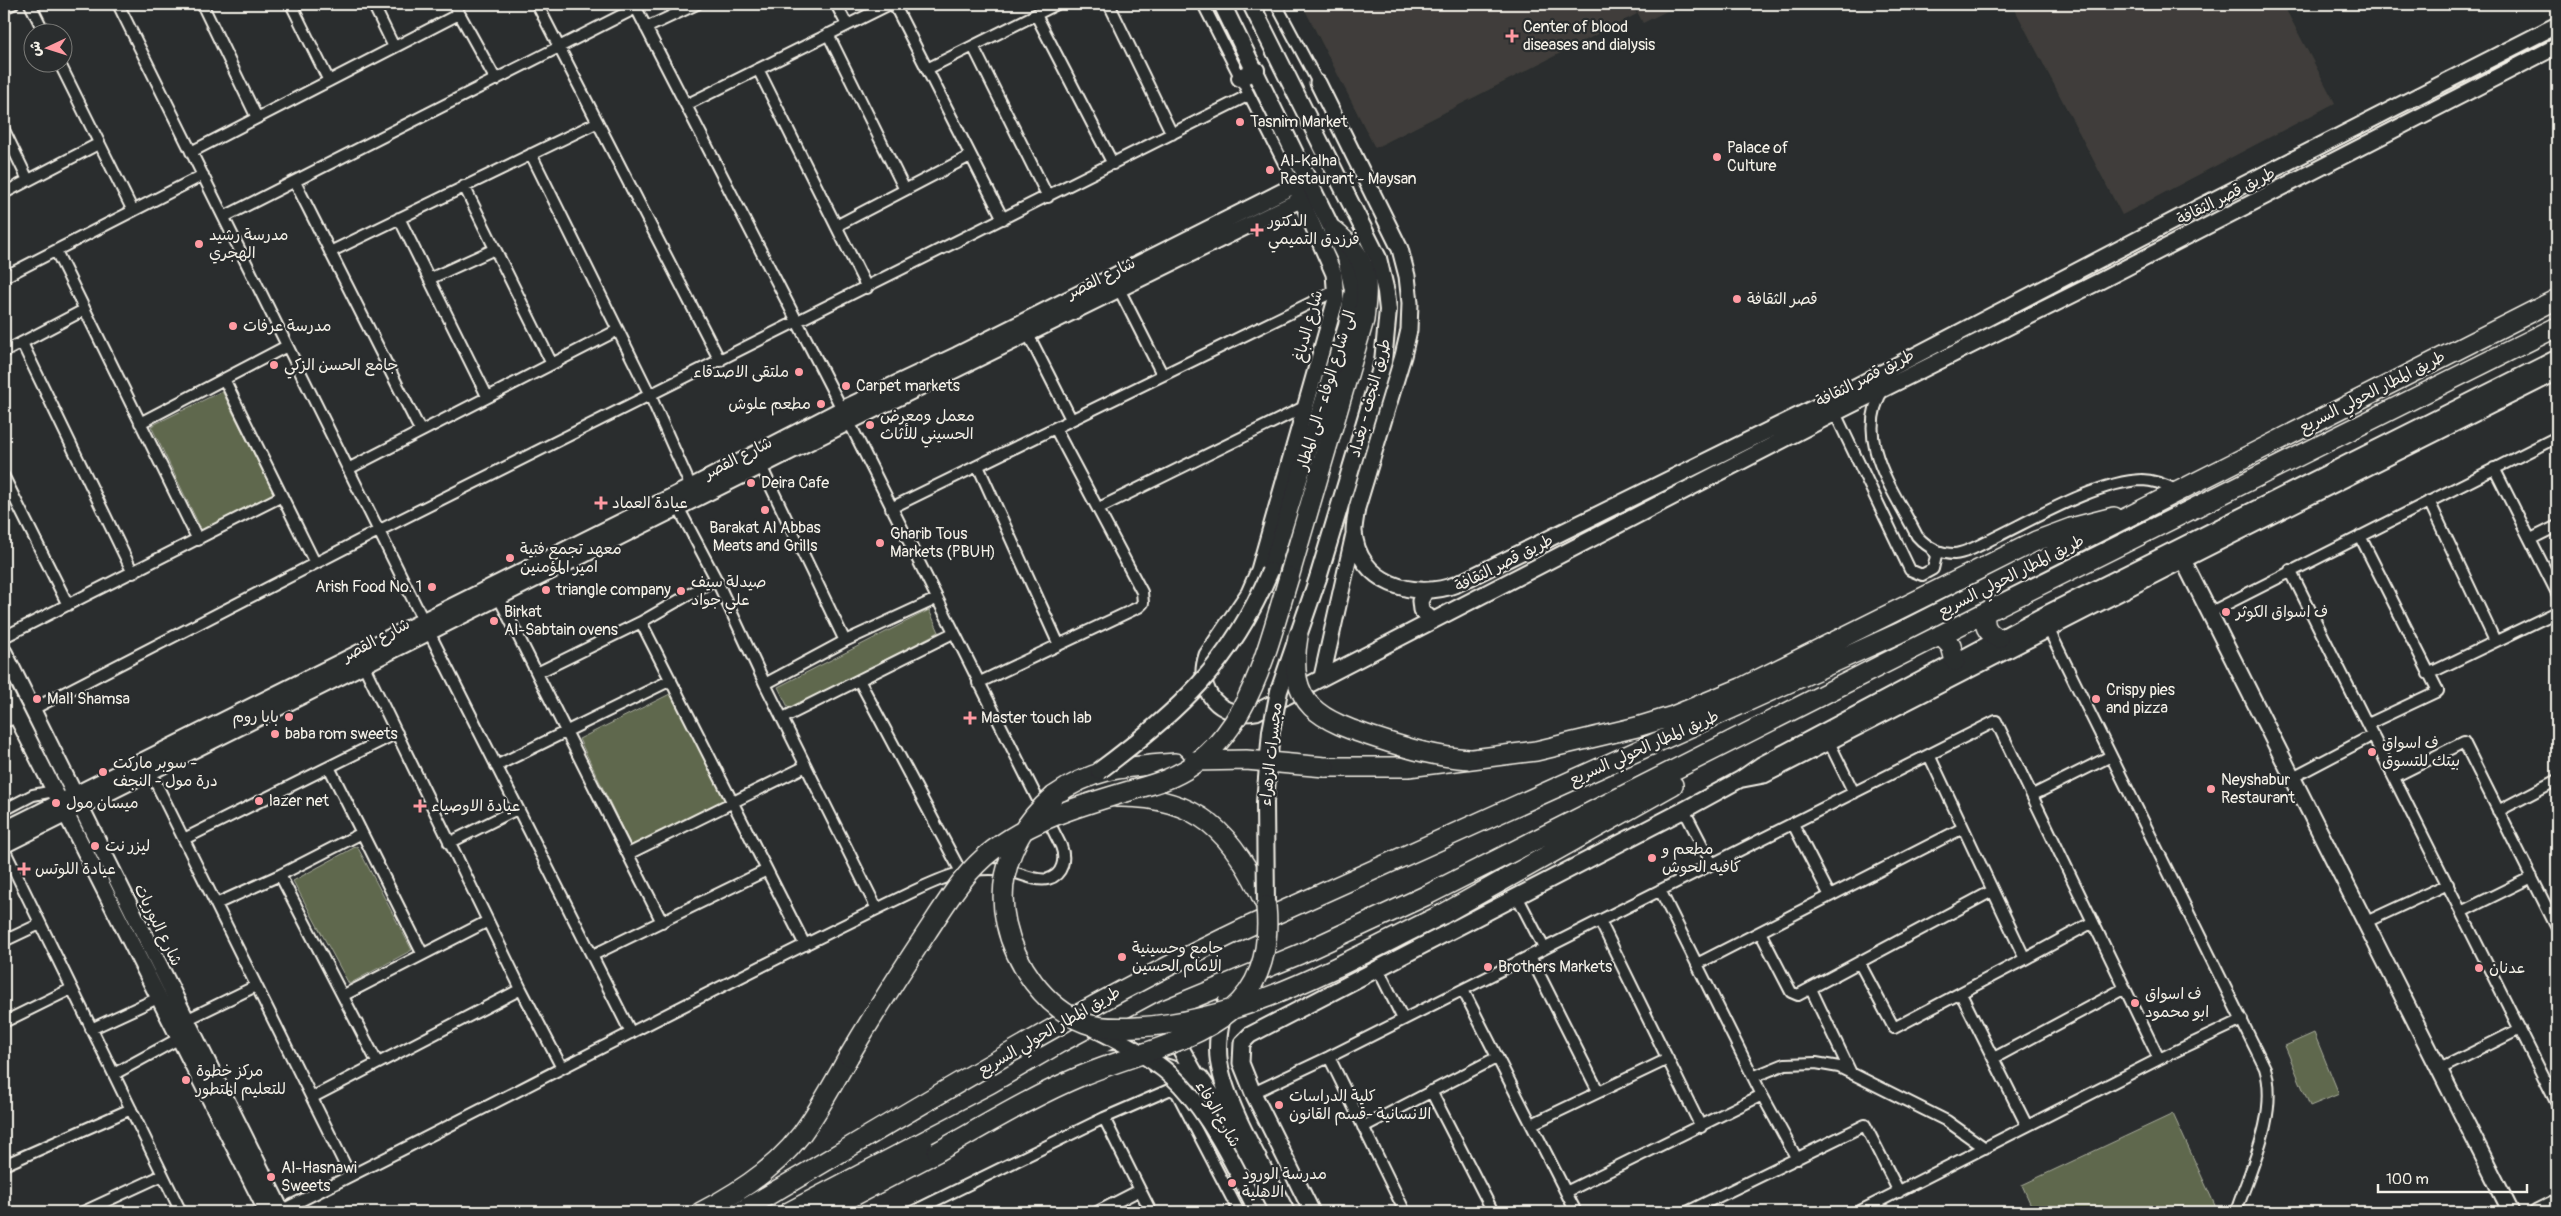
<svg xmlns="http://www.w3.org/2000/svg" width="2561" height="1216" viewBox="0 0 2561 1216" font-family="Pangolin,'Playpen Sans Arabic',sans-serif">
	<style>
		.built { fill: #3f3e3a }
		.green { fill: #5e674e; stroke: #a9ac9b }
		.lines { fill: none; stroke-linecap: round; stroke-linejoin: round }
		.street-casing { stroke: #f4f1e8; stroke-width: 14 }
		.secondary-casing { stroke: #f4f1e8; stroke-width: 19 }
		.primary-casing { stroke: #f4f1e8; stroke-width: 20 }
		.highway-casing { stroke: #f4f1e8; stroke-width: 22 }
		.street { stroke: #2a2d2e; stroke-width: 10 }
		.secondary { stroke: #2a2d2e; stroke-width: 15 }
		.primary { stroke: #2a2d2e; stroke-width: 16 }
		.highway { stroke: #2a2d2e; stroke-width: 19 }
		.primary-bridge-casing { stroke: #f4f1e8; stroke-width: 20; stroke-linecap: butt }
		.highway-bridge-casing { stroke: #f4f1e8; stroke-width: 22; stroke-linecap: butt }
		.primary-bridge { stroke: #2a2d2e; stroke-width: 16 }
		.highway-bridge { stroke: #2a2d2e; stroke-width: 19 }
		.poi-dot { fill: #ff9aa2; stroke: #2a2d2e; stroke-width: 2 }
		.labels { text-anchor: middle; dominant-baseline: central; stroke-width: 4.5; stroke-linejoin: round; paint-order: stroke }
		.poi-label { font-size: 16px; fill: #f4f1e8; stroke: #2a2d2e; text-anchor: start }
		.street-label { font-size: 16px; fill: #f4f1e8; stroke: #2a2d2e }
	</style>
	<rect width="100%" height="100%" fill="#2a2d2e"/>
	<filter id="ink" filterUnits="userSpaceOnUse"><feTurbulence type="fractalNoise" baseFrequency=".02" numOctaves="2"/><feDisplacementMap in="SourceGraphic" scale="10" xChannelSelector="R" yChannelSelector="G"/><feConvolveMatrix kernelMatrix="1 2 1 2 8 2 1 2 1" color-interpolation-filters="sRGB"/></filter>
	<g filter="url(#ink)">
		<path class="built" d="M1302,4H1631L1637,14L1375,148Z
			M1633,4H1681L1643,23Z
			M2012,4H2283L2335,103L2122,215Z"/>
		<path class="green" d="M222,391L274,494L202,531L151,426Z
			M929,610L939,632L789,709L778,687Z
			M672,693L724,800L631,846L579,739Z
			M357,846L412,950L349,984L293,881Z
			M2314,1033L2339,1094L2310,1106L2285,1046Z
			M2173,1114L2218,1212H2034L2022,1185Z"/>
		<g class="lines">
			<defs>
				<path id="street" d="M30,4L44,32
					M118,4L423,620
					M202,4L257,118
					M291,4L329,81
					M373,4L394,47
					M454,4L496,80
					M537,4L720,361
					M634,4L842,409
					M836,4L847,25
					M894,4L1003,219
					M1109,4L1172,134
					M1203,4L1295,185
					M1276,4L1318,83
					M4,8L13,4
					M1036,15L1113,164
					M646,28L697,4
					M828,34L905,190
					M973,46L1048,197
					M59,62L133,211
					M758,69L867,288
					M927,69L1057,4
					M686,105L890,4
					M4,130L28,180
					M191,152L459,14
					M531,154L650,395L691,487
					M295,182L420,430
					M464,186L552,364
					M4,193L98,144
					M224,217L636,8
					M399,218L487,396
					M836,226L970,156
					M56,251L198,540
					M330,252L596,123
					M4,277L203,175
					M429,279L495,249
					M1119,289L1162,374
					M1028,334L1071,419
					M22,343L133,573
					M4,352L84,310
					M224,379L315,563
					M1884,388C1852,439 1894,490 1917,536C1927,547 1938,554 1954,554C1968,553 1983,543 1996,537C2035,518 2099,481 2142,480C2155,480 2166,485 2177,491
					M1835,413L1910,570L1922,575L1933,569L1936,556L1932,549
					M140,423L287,346
					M761,466L845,641
					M978,466L1059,645
					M2494,468L2557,593
					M348,469L618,330
					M4,477L68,605
					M2429,501L2495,641
					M678,507L716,579L765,684L877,909
					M891,508L1337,290
					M1099,508L1304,407
					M2360,536L2438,691L2368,724
					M2531,539L2557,526
					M2290,570L2557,1104
					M497,594L662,922
					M2211,612L2557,437
					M641,622L805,945
					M2046,624L2265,1068C2279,1114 2250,1169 2236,1212
					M429,632L631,1033
					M4,637L282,496
					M364,666L521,989L562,1068
					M537,673L641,622L716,579
					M2428,674L2557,612
					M859,680L961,872
					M978,683L1139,607L1143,603L1142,592L1055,428
					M765,684L845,641L936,599
					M33,709L378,531L1249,95
					M783,718L953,633
					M4,722L17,717
					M1828,740L1854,793
					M1929,755L2025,959L2093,922
					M496,766L671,680
					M329,767L422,953
					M151,773L350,1175
					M2293,777L2373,735
					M2394,777L2464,742L2557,928
					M2033,795L2111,756
					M4,810L33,795L54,791
					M1684,810L1712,864
					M2498,811L2557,780
					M1793,824L1830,896
					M184,839L397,733
					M449,843L517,809
					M4,849L181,1212
					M628,854L806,766
					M280,875L377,1062
					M1660,890L1762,1095L1797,1159
					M1517,896L1544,948
					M216,904L280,875L362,833
					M2461,912L2532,877
					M1600,921L1701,1127
					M2366,922L2448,884
					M1760,932L1791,992L1798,995L1992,891
					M4,941L40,924
					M593,955L767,870
					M1530,956L1598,1091
					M1697,964L1963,828
					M1860,964L1894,1028L2025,959
					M1377,967L1403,1019
					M1811,989L1851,1073
					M1463,990L1576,1212
					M1961,994L2027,1126
					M344,995L488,921
					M186,1020L256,986
					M4,1022L71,989
					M91,1029L158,998
					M1329,1057L1405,1212
					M1994,1058L2125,988
					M2440,1069L2520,1029
					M114,1074L178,1039
					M1753,1077L1785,1064L1816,1063L1839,1067L1947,1121L1985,1148
					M1431,1091L1493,1212
					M1253,1093L1329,1057L1996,721L2159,1059
					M313,1097L521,989
					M1104,1118L1151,1212
					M1532,1124L1668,1059
					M1363,1127L1496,1058
					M4,1165L131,1109
					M1566,1192L1762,1095
					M83,1212L163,1175
					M278,1212C491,1107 700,994 914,891C944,877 971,865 1005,870C1018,872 1035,882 1048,879C1063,875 1066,859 1061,846L849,422
					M912,1212L1104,1118L1171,1089L1177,1093L1239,1212
					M1097,1212L1140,1190
					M1687,1212L1865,1125L1899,1192
					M1858,1212L2159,1059L2242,1020"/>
				<path id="secondary" d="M1318,83L1400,249L1407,276L1410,303L1409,330L1403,356L1357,508C1356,516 1354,524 1354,531C1357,583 1415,601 1457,584L1828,401L2198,208L2557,25
					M2179,552L2511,1212
					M1425,592L1420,601L1421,610L1432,620
					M4,652L282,1212
					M1322,677L1354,534
					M4,691L267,1212
					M1743,779L1764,775L2183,560L2557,372
					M4,830L691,487L842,409L957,355L1295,185L1334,274L1336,299L1259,570L1249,593L1207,655C1195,691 1219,719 1256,712L1835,413L2100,281L2557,46
					M4,845L849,422L1302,199
					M1312,1212L1253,1093L1241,1063L1242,1043L1250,1035L1684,810L1741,779L1761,765L2042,616L2557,358
					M2537,1212L2557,1202"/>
				<path id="primary" d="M1222,4L1346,258L1353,290L1347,326L1270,571
					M1251,4L1378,258L1386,292L1388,310L1383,362L1318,578
					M1240,78L1256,70
					M1236,980C1224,1003 1215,1035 1219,1062C1226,1107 1265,1170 1286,1212
					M1182,1030L1178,1044L1195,1074
					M1071,1060L1121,1059
					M1155,1064L1200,1078L1213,1097L1271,1212"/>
				<path id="highway" d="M1289,577L1364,320C1369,274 1369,260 1333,230
					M1986,612C1982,624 1987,633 1998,638
					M1940,635L1951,646L1955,661
					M1325,767H1408L1536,751L1637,727L1673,716L1741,688L2036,541L2071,528L2114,517
					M1054,796C1094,767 1127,767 1175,763
					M1116,797C1199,795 1234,834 1266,906
					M1443,914L1673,785
					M701,1212C745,1189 785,1162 812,1119C825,1099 837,1077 849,1056
					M740,1212C907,1114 1071,1011 1245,928L1899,633L2557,299
					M789,1212L999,1102L1071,1060L1164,1010L1300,954L1425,896L1986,612L2557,327
					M823,1212L937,1152"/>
			</defs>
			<use href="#street" class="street-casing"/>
			<use href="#secondary" class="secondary-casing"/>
			<use href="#primary" class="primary-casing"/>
			<use href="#highway" class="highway-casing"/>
			<use href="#street" class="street"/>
			<use href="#secondary" class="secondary"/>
			<use href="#primary" class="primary"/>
			<use href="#highway" class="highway"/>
			<defs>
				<path id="primary-bridge" d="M1099,771C1178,712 1231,664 1270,571
					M1266,906L1265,802L1271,731L1279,691L1318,578
					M1092,1027C1123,1043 1157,1059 1181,1085C1214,1121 1236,1169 1258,1212"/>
				<path id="highway-bridge" d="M1298,636C1286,707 1320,720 1379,739C1409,749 1437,757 1469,759
					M1194,761L1246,760L1325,767
					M1054,796C1017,827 995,874 1006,923C1015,964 1044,1007 1085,1023C1101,1029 1121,1028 1137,1027C1248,1021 1346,961 1443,914
					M849,1056C874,1014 900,973 927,932C947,902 964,872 993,850C1042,813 1098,801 1156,783C1245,756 1265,655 1289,577
					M937,1152C984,1126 1031,1097 1081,1076C1169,1039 1278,1033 1266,906"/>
			</defs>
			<use href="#primary-bridge" class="primary-bridge-casing"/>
			<use href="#highway-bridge" class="highway-bridge-casing"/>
			<use href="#primary-bridge" class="primary-bridge"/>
			<use href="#highway-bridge" class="highway-bridge"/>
		</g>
	</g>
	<g class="poi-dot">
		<path d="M1509.5 28.5h5v5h5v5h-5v5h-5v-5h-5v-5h5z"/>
		<circle cx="1240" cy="122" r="5"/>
		<circle cx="1717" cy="157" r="5"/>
		<circle cx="1270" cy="170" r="5"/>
		<path d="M1254.5 222.5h5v5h5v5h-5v5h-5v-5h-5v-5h5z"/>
		<circle cx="199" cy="244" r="5"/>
		<circle cx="1737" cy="299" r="5"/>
		<circle cx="233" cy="326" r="5"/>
		<circle cx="274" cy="365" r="5"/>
		<circle cx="799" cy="372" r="5"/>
		<circle cx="846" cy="386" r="5"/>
		<circle cx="821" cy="404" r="5"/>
		<circle cx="870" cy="425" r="5"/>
		<circle cx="751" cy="483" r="5"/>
		<path d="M598.5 495.5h5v5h5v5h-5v5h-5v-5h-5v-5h5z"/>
		<circle cx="765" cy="510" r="5"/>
		<circle cx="880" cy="543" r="5"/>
		<circle cx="510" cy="558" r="5"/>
		<circle cx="432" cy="587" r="5"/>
		<circle cx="546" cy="590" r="5"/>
		<circle cx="681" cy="591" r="5"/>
		<circle cx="2226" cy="612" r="5"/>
		<circle cx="494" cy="621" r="5"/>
		<circle cx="37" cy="699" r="5"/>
		<circle cx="2096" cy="699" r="5"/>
		<circle cx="289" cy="717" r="5"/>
		<path d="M967.5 710.5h5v5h5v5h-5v5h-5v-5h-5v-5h5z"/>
		<circle cx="275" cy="734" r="5"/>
		<circle cx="2372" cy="752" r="5"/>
		<circle cx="103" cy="772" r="5"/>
		<circle cx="2211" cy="789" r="5"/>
		<circle cx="259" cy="801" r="5"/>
		<circle cx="56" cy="803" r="5"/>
		<path d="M417.5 798.5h5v5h5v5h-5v5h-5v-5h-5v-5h5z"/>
		<circle cx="95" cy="846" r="5"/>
		<circle cx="1652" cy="858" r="5"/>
		<path d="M21.5 861.5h5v5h5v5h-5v5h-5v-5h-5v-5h5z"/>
		<circle cx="1122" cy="957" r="5"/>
		<circle cx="1488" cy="967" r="5"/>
		<circle cx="2479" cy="968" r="5"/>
		<circle cx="2135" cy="1003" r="5"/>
		<circle cx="186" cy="1080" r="5"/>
		<circle cx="1279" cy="1105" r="5"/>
		<circle cx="271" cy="1177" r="5"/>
		<circle cx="1232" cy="1183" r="5"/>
	</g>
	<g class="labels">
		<g class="poi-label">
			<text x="1523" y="27">Center of blood<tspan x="1523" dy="18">diseases and dialysis</tspan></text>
			<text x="1250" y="122">Tasnim Market</text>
			<text x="1727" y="148">Palace of<tspan x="1727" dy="18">Culture</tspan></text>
			<text x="1280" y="161">Al-Kalha<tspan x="1280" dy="18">Restaurant - Maysan</tspan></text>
			<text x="1268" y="221">الدكتور<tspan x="1268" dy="18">فرزدق التميمي</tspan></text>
			<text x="209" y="235">مدرسة رشيد<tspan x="209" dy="18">الهجري</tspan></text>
			<text x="1747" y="299">قصر الثقافة</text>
			<text x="243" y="326">مدرسة عرفات</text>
			<text x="284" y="365">جامع الحسن الزكي</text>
			<text x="789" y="372" text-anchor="end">ملتقى الاصدقاء</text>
			<text x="856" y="386">Carpet markets</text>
			<text x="811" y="404" text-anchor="end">مطعم علوش</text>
			<text x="880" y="416">معمل ومعرض<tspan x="880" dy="18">الحسيني للأثاث</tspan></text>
			<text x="761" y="483">Deira Cafe</text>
			<text x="612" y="503">عيادة العماد</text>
			<text x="765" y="528" text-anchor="middle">Barakat Al Abbas<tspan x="765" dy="18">Meats and Grills</tspan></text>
			<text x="890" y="534">Gharib Tous<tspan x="890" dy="18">Markets (PBUH)</tspan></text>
			<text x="520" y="549">معهد تجمع فتية<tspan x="520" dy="18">امير المؤمنين</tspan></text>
			<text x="691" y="582">صيدلة سيف<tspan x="691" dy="18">علي جواد</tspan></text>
			<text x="422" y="587" text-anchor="end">Arish Food No. 1</text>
			<text x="556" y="590">triangle company</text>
			<text x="504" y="612">Birkat<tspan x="504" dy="18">Al-Sabtain ovens</tspan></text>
			<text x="2236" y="612">ف اسواق الكوثر</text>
			<text x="2106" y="690">Crispy pies<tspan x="2106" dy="18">and pizza</tspan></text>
			<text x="47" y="699">Mall Shamsa</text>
			<text x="279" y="717" text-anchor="end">بابا روم</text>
			<text x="981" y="718">Master touch lab</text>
			<text x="285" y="734">baba rom sweets</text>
			<text x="2382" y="743">ف اسواق<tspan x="2382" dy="18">بيتك للتسوق</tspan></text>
			<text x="113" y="763">سوبر ماركت -<tspan x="113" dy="18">درة مول - النجف</tspan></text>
			<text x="2221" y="780">Neyshabur<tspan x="2221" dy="18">Restaurant</tspan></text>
			<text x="269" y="801">lazer net</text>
			<text x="66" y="803">ميسان مول</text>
			<text x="431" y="806">عيادة الاوصياء</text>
			<text x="105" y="846">ليزر نت</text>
			<text x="1662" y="849">مطعم و<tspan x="1662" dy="18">كافيه الحوش</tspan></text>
			<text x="35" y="869">عيادة اللوتس</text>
			<text x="1132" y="948">جامع وحسينية<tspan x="1132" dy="18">الامام الحسين</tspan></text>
			<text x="1498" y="967">Brothers Markets</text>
			<text x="2489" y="968">عدنان</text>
			<text x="2145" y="994">ف اسواق<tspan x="2145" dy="18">ابو محمود</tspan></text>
			<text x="196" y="1071">مركز خطوة<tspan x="196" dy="18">للتعليم المتطور</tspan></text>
			<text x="1289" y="1096">كلية الدراسات<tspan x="1289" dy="18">الانسانية -قسم القانون</tspan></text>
			<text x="281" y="1168">Al-Hasnawi<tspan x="281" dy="18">Sweets</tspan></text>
			<text x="1242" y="1174">مدرسة الورود<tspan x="1242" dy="18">الاهلية</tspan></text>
		</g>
		<g class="street-label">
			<text transform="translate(2226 196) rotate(-27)">طريق قصر الثقافة</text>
			<text transform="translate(1101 278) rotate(-26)">شارع القصر</text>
			<text transform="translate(1308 326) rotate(-75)">شارع الدباغ</text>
			<text transform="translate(1865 378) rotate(-27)">طريق قصر الثقافة</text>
			<text transform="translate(1326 390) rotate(-73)">الى شارع الوفاء - الى المطار</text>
			<text transform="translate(2372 392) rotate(-27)">طريق المطار الحولي السريع</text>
			<text transform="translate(1370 398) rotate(-75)">طريق النجف - بغداد</text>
			<text transform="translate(738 458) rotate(-27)">شارع القصر</text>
			<text transform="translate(1504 563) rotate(-27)">طريق قصر الثقافة</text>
			<text transform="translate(2011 576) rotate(-27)">طريق المطار الحولي السريع</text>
			<text transform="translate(376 640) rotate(-28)">شارع القصر</text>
			<text transform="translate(1644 748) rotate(-24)">طريق المطار الحولي السريع</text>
			<text transform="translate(1271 754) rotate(-84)">مجسرات الزهراء</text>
			<text transform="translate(158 925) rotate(64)">شارع البوريات</text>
			<text transform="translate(1049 1031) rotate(-30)">طريق المطار الحولي السريع</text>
			<text transform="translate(1218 1114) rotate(60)">شارع الوفاء</text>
		</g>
	</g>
	<rect width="2561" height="1216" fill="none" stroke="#2a2d2e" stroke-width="20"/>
	<rect x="10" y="10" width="2541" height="1196" fill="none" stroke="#f4f1e8" stroke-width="2" filter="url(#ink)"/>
	<g transform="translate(48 48) rotate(266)"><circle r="24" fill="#2a2d2e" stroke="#7b7b78"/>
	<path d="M0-4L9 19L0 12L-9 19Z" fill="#ff9aa2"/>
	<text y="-8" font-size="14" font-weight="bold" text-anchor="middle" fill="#f4f1e8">ش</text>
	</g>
	<path d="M2378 1184v8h149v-8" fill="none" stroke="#f4f1e8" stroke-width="2.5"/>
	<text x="2386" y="1184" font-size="15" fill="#f4f1e8" stroke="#2a2d2e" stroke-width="4" paint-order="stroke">100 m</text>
</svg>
